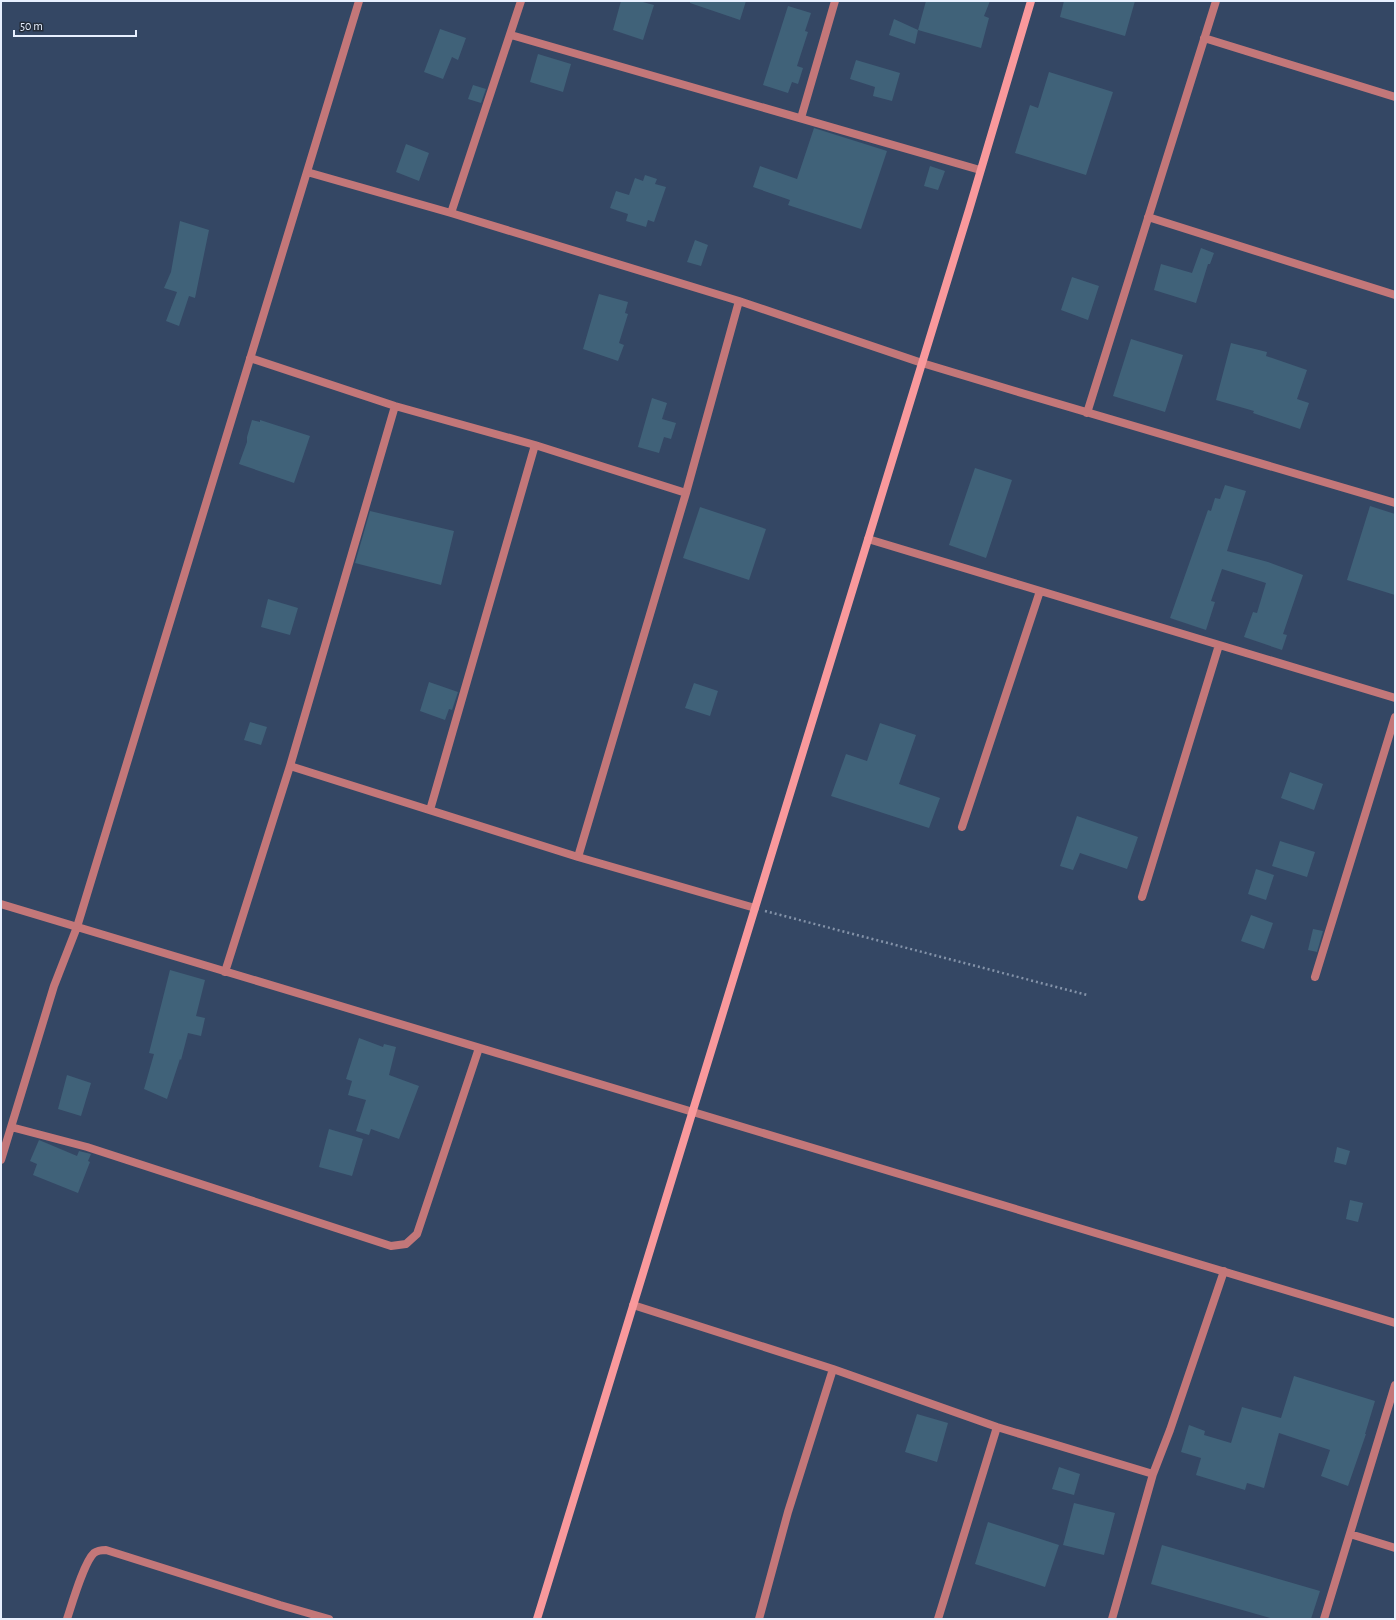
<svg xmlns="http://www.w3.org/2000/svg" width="1396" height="1620" viewBox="0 0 1396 1620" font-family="'Alegreya Sans',sans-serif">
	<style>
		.building { fill: #406279 }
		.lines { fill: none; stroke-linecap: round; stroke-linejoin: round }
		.path { stroke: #8493a9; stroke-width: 2.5; stroke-dasharray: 2 3; stroke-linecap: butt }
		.street { stroke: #c37779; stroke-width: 8 }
		.secondary { stroke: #f9999c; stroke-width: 8 }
	</style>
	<rect width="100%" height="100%" fill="#344764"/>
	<path class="building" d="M621,1H639L654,5L643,40L613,30Z
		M690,1H746L740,20L690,3Z
		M926,1H990L984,16L989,18L981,48L918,30Z
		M1064,1H1135L1125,36L1060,17Z
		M788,6L811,13L805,31L808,32L797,66L803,68L798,84L792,82L788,93L763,85Z
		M894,19L918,30L915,44L889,35Z
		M440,29L466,38L458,60L452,57L443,79L424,72Z
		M538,54L571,64L563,92L530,82Z
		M856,60L900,73L892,101L873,96L875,87L850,79Z
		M1049,72L1113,92L1086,175L1015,153L1030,105L1038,108Z
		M473,85L486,89L481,103L468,99Z
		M814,128L887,151L861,229L788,205L790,200L753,187L760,166L797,179Z
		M406,144L429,153L419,181L396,172Z
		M930,166L945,171L938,190L924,186Z
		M645,175L657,179L655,184L666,187L654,222L648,220L646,227L626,221L628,214L610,208L616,191L629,195L635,178L643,181Z
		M180,221L209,230L195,298L189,296L179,326L166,321L177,292L164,288L171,272Z
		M695,240L708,245L701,266L687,262Z
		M1201,248L1214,253L1210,264H1208L1196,303L1154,290L1161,264L1192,273Z
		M1072,277L1099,286L1088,320L1061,310Z
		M599,294L628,302L625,313L628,314L619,343L624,345L618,361L583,349Z
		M1131,339L1183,355L1165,412L1113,396Z
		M1231,343L1267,352L1266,356L1307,370L1297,399L1309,403L1300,429L1253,413L1254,411L1216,400Z
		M652,398L667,403L662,419L676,423L671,439L664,437L659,453L638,447Z
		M252,420L260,422V420L310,436L294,483L239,464L247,442V437Z
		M975,468L1012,480L986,558L949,545Z
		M1225,485L1246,491L1227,551L1268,562L1303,575L1283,634L1287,635L1282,650L1244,637L1253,612L1257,613L1266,583L1222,569L1211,601L1215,602L1206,630L1170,618L1208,510L1211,511L1215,498L1220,499Z
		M1370,506L1395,514V595L1347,580Z
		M700,507L766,529L749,580L683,558Z
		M370,511L454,531L441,585L355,563Z
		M268,599L298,608L290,635L261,627Z
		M429,682L458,692L452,710L449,709L445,720L420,711Z
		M694,683L718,691L710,716L685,708Z
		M250,722L267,727L261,745L244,740Z
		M880,723L916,735L899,784L940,798L929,828L831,796L846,754L867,761Z
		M1290,772L1323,784L1314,810L1281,798Z
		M1077,816L1138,837L1127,869L1080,853L1073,870L1060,866Z
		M1280,841L1315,852L1307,877L1272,866Z
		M1256,869L1274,875L1266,900L1248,894Z
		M1251,915L1273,923L1264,949L1241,941Z
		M1313,929L1323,931L1317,952L1308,950Z
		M170,970L205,980L196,1016L205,1018L201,1036L188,1033L181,1060L180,1059L167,1099L144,1089L154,1054L149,1053Z
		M359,1038L383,1047L384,1044L396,1047L389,1075L419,1086L399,1139L371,1129L369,1135L356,1131L366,1100L348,1095L352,1081L346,1079Z
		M67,1075L91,1083L81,1116L58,1109Z
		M329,1129L363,1139L352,1176L319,1167Z
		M39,1140L77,1156L79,1151L91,1154L88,1161L90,1162L78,1193L33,1175L37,1164L30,1161Z
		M1337,1147L1350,1151L1346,1165L1334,1162Z
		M1350,1200L1363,1203L1358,1222L1346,1219Z
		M1294,1376L1375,1401L1365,1434H1366L1348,1486L1321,1476L1330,1450L1279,1433L1264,1488L1247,1483L1245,1490L1196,1475L1201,1458L1181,1452L1189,1425L1205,1431L1204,1435L1231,1443L1242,1407L1281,1418Z
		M917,1414L948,1423L937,1462L905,1452Z
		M1059,1467L1080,1474L1074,1495L1052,1489Z
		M1074,1503L1115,1513L1104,1555L1063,1545Z
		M988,1522L1059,1545L1045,1587L975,1564Z
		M1162,1545L1320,1591L1311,1619H1274L1151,1584Z"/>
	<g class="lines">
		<path class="path" d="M765,911L1087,995"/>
		<path class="street" d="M511,35L980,170
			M1204,38L1395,97
			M801,118L835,1
			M307,172L451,213L739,301L922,363L1015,391L1395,503
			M451,213L521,1
			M1148,217L1395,295
			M250,358L395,406L535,445L686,493
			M1087,413L1216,1
			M868,539L1395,698
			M290,766L578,857L755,908
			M430,810L535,445
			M962,827L1040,591
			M578,857L686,493L739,301
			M1142,897L1219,645
			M1,904L1395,1323
			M225,972L290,766L395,406
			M1315,977L1395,717
			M11,1127L87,1147L391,1246L406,1244L417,1234L479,1048
			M1,1160L54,986L77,927L359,1
			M633,1305L833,1369L997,1427L1153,1474
			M1350,1534L1395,1548
			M67,1619C72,1604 84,1562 94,1553C98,1550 102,1550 106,1550L280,1605L329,1619
			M759,1619L788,1512L833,1369
			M938,1619L997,1427
			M1112,1619L1153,1474L1170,1430L1224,1271
			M1324,1619L1395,1385"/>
		<path class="secondary" d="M537,1619L969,210L1031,1"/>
	</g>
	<rect width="1396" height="1620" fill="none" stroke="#e7f0ff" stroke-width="4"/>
	<path d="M14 30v6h122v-6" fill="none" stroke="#e7f0ff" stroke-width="2"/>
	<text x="20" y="30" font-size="12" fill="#e7f0ff" stroke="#242d3a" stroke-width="3" paint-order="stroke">50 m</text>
</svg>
